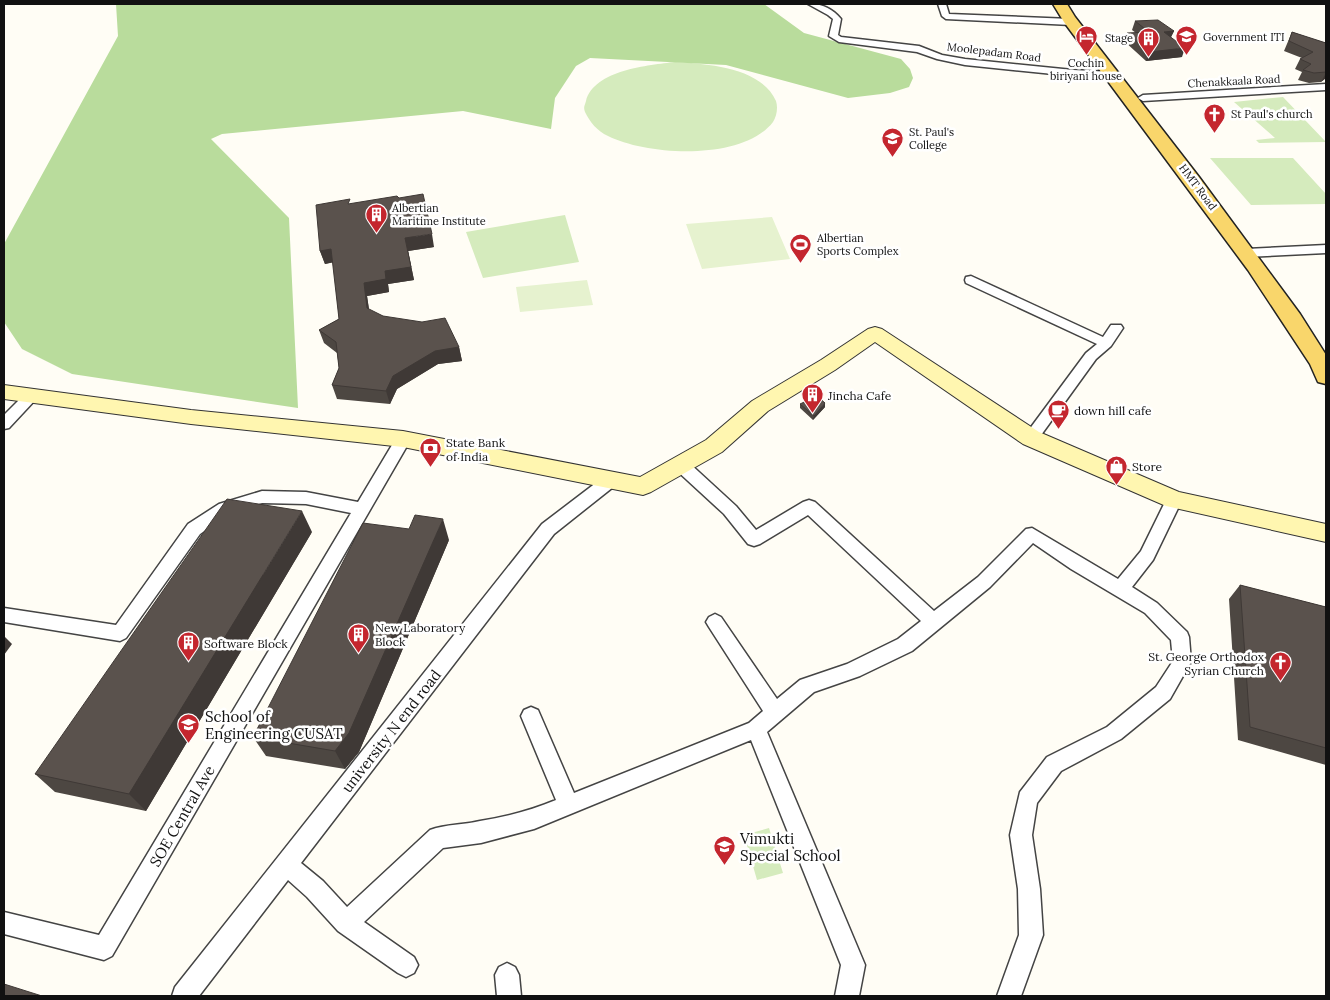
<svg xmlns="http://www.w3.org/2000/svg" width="1330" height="1000" viewBox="0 0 1330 1000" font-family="Lora,serif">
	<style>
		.green { fill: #d5ebbd }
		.forest { fill: #b9dc9c }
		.pitch { fill: #e6f2cf }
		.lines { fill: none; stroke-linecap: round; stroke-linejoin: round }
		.street-casing { stroke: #444; stroke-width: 3 }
		.secondary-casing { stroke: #333; stroke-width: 2 }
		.primary-casing { stroke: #222; stroke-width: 3 }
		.street { fill: #fff; fill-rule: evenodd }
		.secondary { fill: #fff6b0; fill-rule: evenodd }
		.primary { fill: #f9d66b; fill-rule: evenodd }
		.wall { fill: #4d4742 }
		.shaded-wall { fill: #3f3936 }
		.building { fill: #5a524d; stroke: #3f3936 }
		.labels { text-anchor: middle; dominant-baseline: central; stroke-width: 5; stroke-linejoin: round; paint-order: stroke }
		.far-poi-label { font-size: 11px; fill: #111; stroke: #fff; text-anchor: start }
		.far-street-label { font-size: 11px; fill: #111; stroke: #fff }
		.poi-label { font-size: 12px; fill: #111; stroke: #fff; text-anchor: start }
		.near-poi-label { font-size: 15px; fill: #111; stroke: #fff; text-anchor: start }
		.near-street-label { font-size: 15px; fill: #111; stroke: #fff }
	</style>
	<rect width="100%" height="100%" fill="#fffdf5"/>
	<path class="green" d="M675,62C707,64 761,67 776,101C778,107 777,116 773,122C743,161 648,156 608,136C597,131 590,122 585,112C583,107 585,105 586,101C594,70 649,65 675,62Z
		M1283,97L1326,142L1259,143L1256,140L1275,138L1234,102Z
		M1210,158H1293L1326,194V204L1251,205Z
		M565,215L579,262L483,278L466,232Z
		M769,828L783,873L757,880L744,835Z"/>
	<path class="forest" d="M116,4H764L804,33L901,59L910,69L913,78L909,87L890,93L848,98L726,65L590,58L576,66L555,98L551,129L463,111L222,134L211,139L289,218L298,408L72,374L22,349L4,322V244L118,36Z"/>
	<path class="pitch" d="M772,217L790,259L702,269L686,224Z
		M587,280L593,305L520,312L516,287Z"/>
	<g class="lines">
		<defs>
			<path id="street" d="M808,4C821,3 833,9 841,19L838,35L841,37L919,46L942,55L965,59L1073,70L1113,72L1118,75L1113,78L1073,76L965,65L937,59L917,52L839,42L829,36L833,19L828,15Z
				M938,4H946L949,14L1071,19L1075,22L1071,25L946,19L942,16Z
				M1326,84V90L1143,101L1138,98L1143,95Z
				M1326,245V253L1246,257L1240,253L1246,249Z
				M971,276L1103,337L1111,325H1121L1123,328L1111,346L1096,359L1036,442L1031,443L1026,442L1023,438L1086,353L1097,344L966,283L965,280L966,277Z
				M32,390L37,392L39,395L37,398L9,428L4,429V415L27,392Z
				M403,434L408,435L411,439L112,956L104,960L4,934V912L99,935L351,513L306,504L262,503L231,512L200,534L126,638L120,641L4,622V608L116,625L188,524L219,504L262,491L306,492L358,502L398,435Z
				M681,459L687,461L736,506L756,530L803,502L809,500L815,502L934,611L978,577L1026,529L1032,528L1118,579L1141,551L1168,496L1174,494L1180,496L1182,500L1153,560L1132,587L1157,603L1187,632L1189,637L1191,662L1170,699L1121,739L1061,771L1037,803L1032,835L1040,889L1043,935L1021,996H997L1019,935L1018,889L1010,835L1020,792L1047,757L1107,727L1156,687L1173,661L1171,640L1145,613L1071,569L1033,543L990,587L912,651L860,676L814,692L767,732L865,965L859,996H835L841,965L751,740L534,829L481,843L443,848L364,922L414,957L418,965L414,973L406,977L398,973L338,931L307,897L288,880L199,996H172L175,987L542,524L605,476L611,474L617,476L619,480L617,484L554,534L301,863L323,881L347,907L430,830C446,824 464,825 480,821C506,817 532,810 556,800L521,716L524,710L531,707L538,710L574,793L749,723L763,711L709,627L706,622L709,617L715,614L721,617L777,699L800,680L847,664L898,639L921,621L808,515L760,544L754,546L748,544L724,514L675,469L673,465L675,461Z
				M507,963L515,967L519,975L521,996H497L495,975L499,967Z"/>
			<path id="secondary" d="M875,327L882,329L1039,432L1179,492L1326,524V542L1166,506L1023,444L875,342L835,370L768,411L722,452L651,492L643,495L403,447L191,424L4,399V385L191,410L403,431L640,477L706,440L752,401L821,360L868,329Z"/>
			<path id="primary" d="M1053,4H1067L1075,17L1199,177L1300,314L1326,355V384L1318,382L1310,364L1248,270L1064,22Z"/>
		</defs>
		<use href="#street" class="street-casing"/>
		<use href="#secondary" class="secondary-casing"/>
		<use href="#primary" class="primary-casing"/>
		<use href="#street" class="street"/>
		<use href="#secondary" class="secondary"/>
		<use href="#primary" class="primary"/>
	</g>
	<path class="wall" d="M1135,21L1174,31L1171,37L1182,57L1146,61L1124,41L1127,33H1136L1132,30Z
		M1292,32L1326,43V78L1321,82L1309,83L1298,80L1302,72L1295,69L1300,59L1302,58L1284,51Z
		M351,203L434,247L408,251L414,280L388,284L389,292L367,296L369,310L383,316L459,347L462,361L438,364L397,389L390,404L337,399L332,385L339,368L337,353L324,343L319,330L339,319L333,262L325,264L320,251Z
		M800,404L825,407L813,420L800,408Z
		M312,532L146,811L55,792L35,774Z
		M449,540L359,752L345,769L266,756L253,737Z
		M1240,585L1326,607V765L1238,740L1229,599Z"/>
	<path class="shaded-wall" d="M1174,31L1170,39L1164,32Z
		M1185,48L1182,57L1146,61L1149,52Z
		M1326,72V78L1321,82L1326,73Z
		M432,234L434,247L408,251L414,280L388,284L389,292L367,296L371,322L367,308L364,283L385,271L405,238Z
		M331,249L335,262L325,264L320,251Z
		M459,347L462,361L438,364L397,389L390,404L386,391L393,376L435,351Z
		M825,403V407L813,420L814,416Z
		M302,511L312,532L146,811L129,794Z
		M443,519L449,540L359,752L345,769L335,751Z
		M4,636L12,644L4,655Z"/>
	<path class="building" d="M1158,20L1174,31L1164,32L1185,48L1149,52L1127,33L1149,32L1135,21Z
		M1292,32L1326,43V72L1314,73L1303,70L1311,64L1300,59L1313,52L1289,41Z
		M423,194L432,234L405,238L411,267L385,271L386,279L364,283L367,308L383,316L422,322L445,318L459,347L435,351L393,376L386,391L332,385L339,368L336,342L319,330L339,319L331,249L320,251L316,205L350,199L348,204L397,196L399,198Z
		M817,396L825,403L814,416L800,404Z
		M227,499L302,511L129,794L35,774Z
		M415,515L443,519L349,733L335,751L253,737L363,523L409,529Z
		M1240,585L1326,607V748L1250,727Z
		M4,984L42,996H4Z"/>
	<defs>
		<symbol id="hotel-pin" viewBox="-11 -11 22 30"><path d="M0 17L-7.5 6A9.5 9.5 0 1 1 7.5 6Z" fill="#c4262e" stroke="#fff"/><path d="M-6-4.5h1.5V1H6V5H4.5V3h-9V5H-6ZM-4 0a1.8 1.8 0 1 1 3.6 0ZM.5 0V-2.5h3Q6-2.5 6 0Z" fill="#fff"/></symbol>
		<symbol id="university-pin" viewBox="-11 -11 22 30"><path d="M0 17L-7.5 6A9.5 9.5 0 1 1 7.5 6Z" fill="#c4262e" stroke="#fff"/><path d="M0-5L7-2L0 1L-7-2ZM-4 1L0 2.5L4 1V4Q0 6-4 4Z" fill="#fff"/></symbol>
		<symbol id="building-pin" viewBox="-11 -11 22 30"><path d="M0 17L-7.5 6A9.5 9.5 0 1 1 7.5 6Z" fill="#c4262e" stroke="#fff"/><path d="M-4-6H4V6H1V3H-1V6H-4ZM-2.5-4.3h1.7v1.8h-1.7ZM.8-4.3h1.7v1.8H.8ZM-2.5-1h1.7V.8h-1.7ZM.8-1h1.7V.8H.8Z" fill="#fff"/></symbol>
		<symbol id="church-pin" viewBox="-11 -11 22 30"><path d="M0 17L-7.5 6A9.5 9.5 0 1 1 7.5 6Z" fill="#c4262e" stroke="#fff"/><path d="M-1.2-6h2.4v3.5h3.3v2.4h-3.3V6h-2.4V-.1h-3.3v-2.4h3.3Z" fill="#fff"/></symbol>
		<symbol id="stadium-pin" viewBox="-11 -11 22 30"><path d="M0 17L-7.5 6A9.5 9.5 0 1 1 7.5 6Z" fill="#c4262e" stroke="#fff"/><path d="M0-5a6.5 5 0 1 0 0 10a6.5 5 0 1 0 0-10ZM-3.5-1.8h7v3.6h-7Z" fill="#fff"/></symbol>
		<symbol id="cafe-pin" viewBox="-11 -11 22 30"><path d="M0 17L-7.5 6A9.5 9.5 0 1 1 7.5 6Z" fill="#c4262e" stroke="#fff"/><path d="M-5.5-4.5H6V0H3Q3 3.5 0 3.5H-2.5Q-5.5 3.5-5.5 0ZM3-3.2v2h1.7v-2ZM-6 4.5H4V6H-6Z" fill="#fff"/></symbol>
		<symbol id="bank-pin" viewBox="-11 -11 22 30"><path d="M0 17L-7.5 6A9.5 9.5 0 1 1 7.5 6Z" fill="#c4262e" stroke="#fff"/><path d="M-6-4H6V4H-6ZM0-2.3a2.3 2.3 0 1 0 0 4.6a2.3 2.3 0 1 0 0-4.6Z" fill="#fff"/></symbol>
		<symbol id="shop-pin" viewBox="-11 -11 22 30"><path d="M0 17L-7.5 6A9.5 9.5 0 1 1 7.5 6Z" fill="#c4262e" stroke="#fff"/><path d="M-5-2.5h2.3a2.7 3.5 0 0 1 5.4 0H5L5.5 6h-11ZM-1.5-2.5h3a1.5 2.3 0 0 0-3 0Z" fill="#fff"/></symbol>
		<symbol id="school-pin" viewBox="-11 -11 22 30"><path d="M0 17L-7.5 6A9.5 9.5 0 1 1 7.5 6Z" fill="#c4262e" stroke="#fff"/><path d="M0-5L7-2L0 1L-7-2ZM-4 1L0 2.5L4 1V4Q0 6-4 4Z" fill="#fff"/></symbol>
	</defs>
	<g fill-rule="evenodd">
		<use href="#hotel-pin" x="1074" y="24" width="25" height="34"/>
		<use href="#university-pin" x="1174" y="24" width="25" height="34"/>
		<use href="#building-pin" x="1136" y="26" width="25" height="34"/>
		<use href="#church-pin" x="1202" y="102" width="25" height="34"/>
		<use href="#university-pin" x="880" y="126" width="25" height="34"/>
		<use href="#building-pin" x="364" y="202" width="25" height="34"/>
		<use href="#stadium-pin" x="788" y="232" width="25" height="34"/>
		<use href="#building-pin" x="800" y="382" width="25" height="34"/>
		<use href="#cafe-pin" x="1046" y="398" width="25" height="34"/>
		<use href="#bank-pin" x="418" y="436" width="25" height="34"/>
		<use href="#shop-pin" x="1104" y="454" width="25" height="34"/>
		<use href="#building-pin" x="346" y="622" width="25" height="34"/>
		<use href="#building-pin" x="176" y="630" width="25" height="34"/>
		<use href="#church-pin" x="1268" y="650" width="25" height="34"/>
		<use href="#university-pin" x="176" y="712" width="25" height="34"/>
		<use href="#school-pin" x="712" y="834" width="25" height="34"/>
	</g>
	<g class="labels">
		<g class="far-poi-label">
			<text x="1203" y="37">Government ITI</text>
			<text x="1133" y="38" text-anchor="end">Stage</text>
			<text x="1086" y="63" text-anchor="middle">Cochin<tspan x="1086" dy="13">biriyani house</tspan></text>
			<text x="1231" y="114">St Paul's church</text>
			<text x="909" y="132">St. Paul's<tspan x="909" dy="13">College</tspan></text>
			<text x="392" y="208">Albertian<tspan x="392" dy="13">Maritime Institute</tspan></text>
			<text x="817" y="238">Albertian<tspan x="817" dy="13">Sports Complex</tspan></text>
		</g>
		<g class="far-street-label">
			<text transform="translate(994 52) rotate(7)">Moolepadam Road</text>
			<text transform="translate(1234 81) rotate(-3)">Chenakkaala Road</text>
			<text transform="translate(1198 187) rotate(53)">HMT Road</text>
		</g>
		<g class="poi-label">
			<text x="828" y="395">Jincha Cafe</text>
			<text x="1074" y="410">down hill cafe</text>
			<text x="446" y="442">State Bank<tspan x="446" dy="14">of India</tspan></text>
			<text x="1132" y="466">Store</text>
			<text x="375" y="627">New Laboratory<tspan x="375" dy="14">Block</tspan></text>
			<text x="204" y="643">Software Block</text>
			<text x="1264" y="656" text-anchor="end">St. George Orthodox<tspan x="1264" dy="14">Syrian Church</tspan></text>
		</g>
		<g class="near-poi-label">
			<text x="205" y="716">School of<tspan x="205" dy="17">Engineering CUSAT</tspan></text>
			<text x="740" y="838">Vimukti<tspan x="740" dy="17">Special School</tspan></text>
		</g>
		<g class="near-street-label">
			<text transform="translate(391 731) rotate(-52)">university N end road</text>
			<text transform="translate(182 816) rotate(-60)">SOE Central Ave</text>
		</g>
	</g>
	<rect width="1330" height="1000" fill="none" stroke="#111111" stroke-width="10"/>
</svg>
